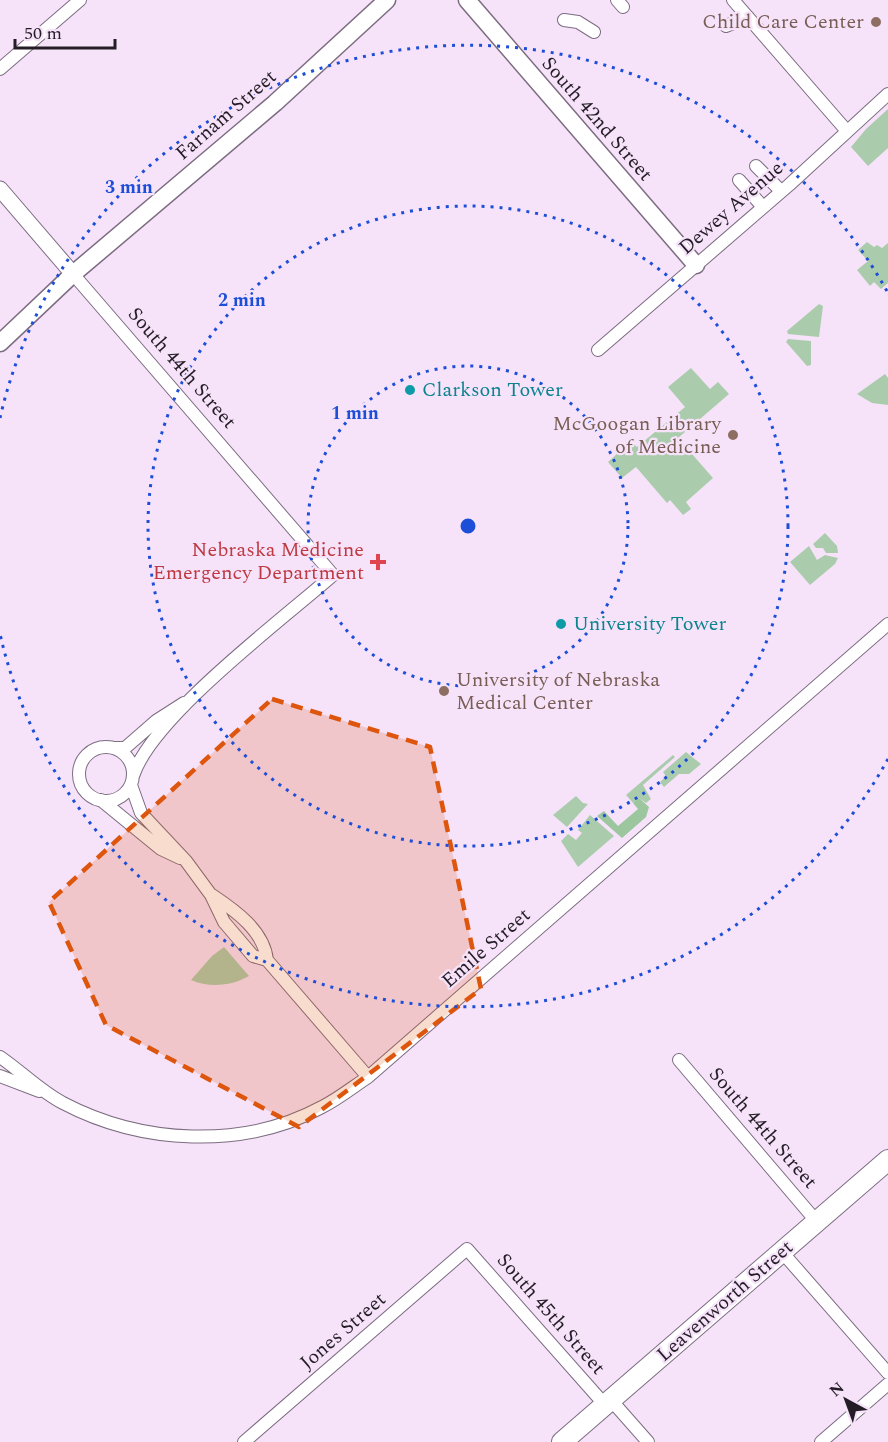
<svg xmlns="http://www.w3.org/2000/svg" width="888" height="1442" viewBox="0 0 888 1442" font-family="Spectral,serif">
	<style>
		.green { fill: #abccac }
		.forest { fill: #9cc69e }
		.lines { fill: none; stroke-linecap: round; stroke-linejoin: round }
		.minor-casing { stroke: #7c6c80; stroke-width: 14 }
		.tertiary-casing { stroke: #7c6c80; stroke-width: 17 }
		.secondary-casing { stroke: #7c6c80; stroke-width: 19 }
		.primary-casing { stroke: #7c6c80; stroke-width: 22 }
		.minor { stroke: #fff; stroke-width: 12 }
		.tertiary { stroke: #fff; stroke-width: 15 }
		.secondary { stroke: #fff; stroke-width: 16 }
		.primary { stroke: #fff; stroke-width: 20 }
		.marked { fill: #de560d; fill-opacity: 0.2; stroke: #de560d; stroke-width: 4.5; stroke-dasharray: 12 8; stroke-linejoin: round }
		.ring { fill: none; stroke: #1d4ed8; stroke-width: 3; stroke-dasharray: 3 6 }
		.education-dot { fill: #8d6e63; stroke: #f6e3fa; stroke-width: 2 }
		.culture-dot { fill: #0f9aa8; stroke: #f6e3fa; stroke-width: 2 }
		.health-dot { fill: #e0444e; stroke: #f6e3fa; stroke-width: 2 }
		.labels { text-anchor: middle; dominant-baseline: central; stroke-width: 4.5; stroke-linejoin: round; paint-order: stroke }
		.education-label { font-size: 20px; fill: #785e54; stroke: #f6e3fa; text-anchor: end }
		.street-label { font-size: 20px; fill: #241d26; stroke: #f6e3fa }
		.culture-label { font-size: 20px; fill: #0d838f; stroke: #f6e3fa; text-anchor: start }
		.health-label { font-size: 20px; fill: #be3a42; stroke: #f6e3fa; text-anchor: end }
		.centre { fill: #1d4ed8; stroke: #f6e3fa; stroke-width: 3 }
		.ring-label { font-size: 18px; text-anchor: middle; font-weight: bold; fill: #1d4ed8; stroke: #f6e3fa; stroke-width: 4.5; stroke-linejoin: round; paint-order: stroke }
	</style>
	<rect width="100%" height="100%" fill="#f6e3fa"/>
	<path class="green" d="M888,109V148L868,166L851,147L866,129Z
		M867,242L874,247L877,245L882,248L888,243V283L881,289L874,282L870,286L857,270L868,261L858,250Z
		M819,304L823,306L819,337L788,334L787,331Z
		M788,339L811,341V365L807,366L786,342Z
		M691,368L710,389L718,382L729,394L678,438L713,478L686,502L691,509L683,515L670,500L667,503L636,467L622,478L608,462L631,441L637,447L685,407L668,387Z
		M885,374L888,378V405L872,403L857,394Z
		M825,533L837,546L838,553H826L823,548H816L813,544Z
		M809,546L817,560L825,555L838,558L835,564L810,585L790,562Z
		M686,752L701,764L689,774H679L664,787L660,782L666,776L663,772Z
		M673,755L675,757L643,785L651,799L646,803L639,798L633,803L626,795Z
		M576,796L583,803L588,804L567,827L553,815Z
		M590,815L614,836L578,867L561,841L568,834L576,840L582,833L578,830Z
		M224,947L249,976C232,986 209,988 191,980L212,956Z"/>
	<path class="forest" d="M639,798L649,807L646,817L622,838L597,816L604,811L618,826L638,809L633,803Z"/>
	<g class="lines">
		<defs>
			<path id="minor" d="M617,0L623,7
				M733,0L846,130
				M564,20L578,22L594,32
				M726,26L748,17
				M0,69L80,0
				M756,166L781,191
				M739,180L763,207
				M73,274L333,575C283,619 152,717 133,776
				M598,350L789,185L888,94
				M79 774a27 27 0 1 1 54 0a27 27 0 1 1-54 0Z
				M115,748H125L156,721L184,703
				M131,785L141,813L186,861L211,895L224,922L253,956L267,960L368,1077
				M101,800L161,849L180,858
				M212,895C236,911 264,931 267,960
				M0,1057C22,1072 40,1091 63,1103C141,1144 243,1150 322,1107C338,1099 353,1087 368,1077L888,624
				M679,1060L817,1222
				M0,1076L39,1091
				M782,1252L888,1373
				M611,1400L648,1442
				M244,1442L467,1249L605,1405
				M821,1442L888,1384"/>
			<path id="tertiary" d="M0,189L73,274"/>
			<path id="secondary" d="M467,0L696,265
				M0,343L73,274L275,103L387,0"/>
			<path id="primary" d="M562,1442L888,1160"/>
		</defs>
		<use href="#minor" class="minor-casing"/>
		<use href="#tertiary" class="tertiary-casing"/>
		<use href="#secondary" class="secondary-casing"/>
		<use href="#primary" class="primary-casing"/>
		<use href="#minor" class="minor"/>
		<use href="#tertiary" class="tertiary"/>
		<use href="#secondary" class="secondary"/>
		<use href="#primary" class="primary"/>
	</g>
	<path class="marked" d="M272,699L430,747L481,989L299,1127L106,1025L49,902Z"/>
	<g class="ring">
		<circle cx="468" cy="526" r="160"/>
		<circle cx="468" cy="526" r="320"/>
		<path d="M888 759A480 480 0 0 1 0 634M0 418A480 480 0 0 1 888 293"/>
	</g>
	<g class="education-dot">
		<circle cx="876" cy="22" r="6"/>
		<circle cx="733" cy="435" r="6"/>
		<circle cx="444" cy="691" r="6"/>
	</g>
	<g class="culture-dot">
		<circle cx="410" cy="390" r="6"/>
		<circle cx="561" cy="624" r="6"/>
	</g>
	<path class="health-dot" d="M375 553h6v6h6v6h-6v6h-6v-6h-6v-6h6z"/>
	<g class="labels">
		<g class="education-label">
			<text x="864" y="22">Child Care Center</text>
			<text x="721" y="424">McGoogan Library<tspan x="721" dy="23">of Medicine</tspan></text>
			<text x="456" y="680" text-anchor="start">University of Nebraska<tspan x="456" dy="23">Medical Center</tspan></text>
		</g>
		<g class="street-label">
			<text transform="translate(226 115) rotate(-41)">Farnam Street</text>
			<text transform="translate(597 119) rotate(49)">South 42nd Street</text>
			<text transform="translate(731 208) rotate(-41)">Dewey Avenue</text>
			<text transform="translate(182 368) rotate(49)">South 44th Street</text>
			<text transform="translate(486 948) rotate(-41)">Emile Street</text>
			<text transform="translate(763 1128) rotate(49)">South 44th Street</text>
			<text transform="translate(725 1301) rotate(-41)">Leavenworth Street</text>
			<text transform="translate(551 1314) rotate(49)">South 45th Street</text>
			<text transform="translate(343 1331) rotate(-41)">Jones Street</text>
		</g>
		<g class="culture-label">
			<text x="422" y="390">Clarkson Tower</text>
			<text x="573" y="624">University Tower</text>
		</g>
		<g class="health-label">
			<text x="364" y="550">Nebraska Medicine<tspan x="364" dy="23">Emergency Department</tspan></text>
		</g>
	</g>
	<circle cx="468" cy="526" r="9" class="centre"/>
	<g class="ring-label">
		<text x="129" y="193">3 min</text>
		<text x="242" y="306">2 min</text>
		<text x="355" y="419">1 min</text>
	</g>
	<g transform="translate(846 1400) rotate(319)" stroke="#f6e3fa" stroke-width="4.5" paint-order="stroke">
	<path d="M0-4.5L10 22L0 15L-10 22Z" fill="#241d26"/>
	<text y="-9" font-size="16" font-weight="bold" text-anchor="middle" fill="#241d26">N</text>
	</g>
	<path d="M15 39v9h100v-9" fill="none" stroke="#241d26" stroke-width="3"/>
	<text x="24" y="39" font-size="18" fill="#241d26" stroke="#f6e3fa" stroke-width="4.5" paint-order="stroke">50 m</text>
</svg>
